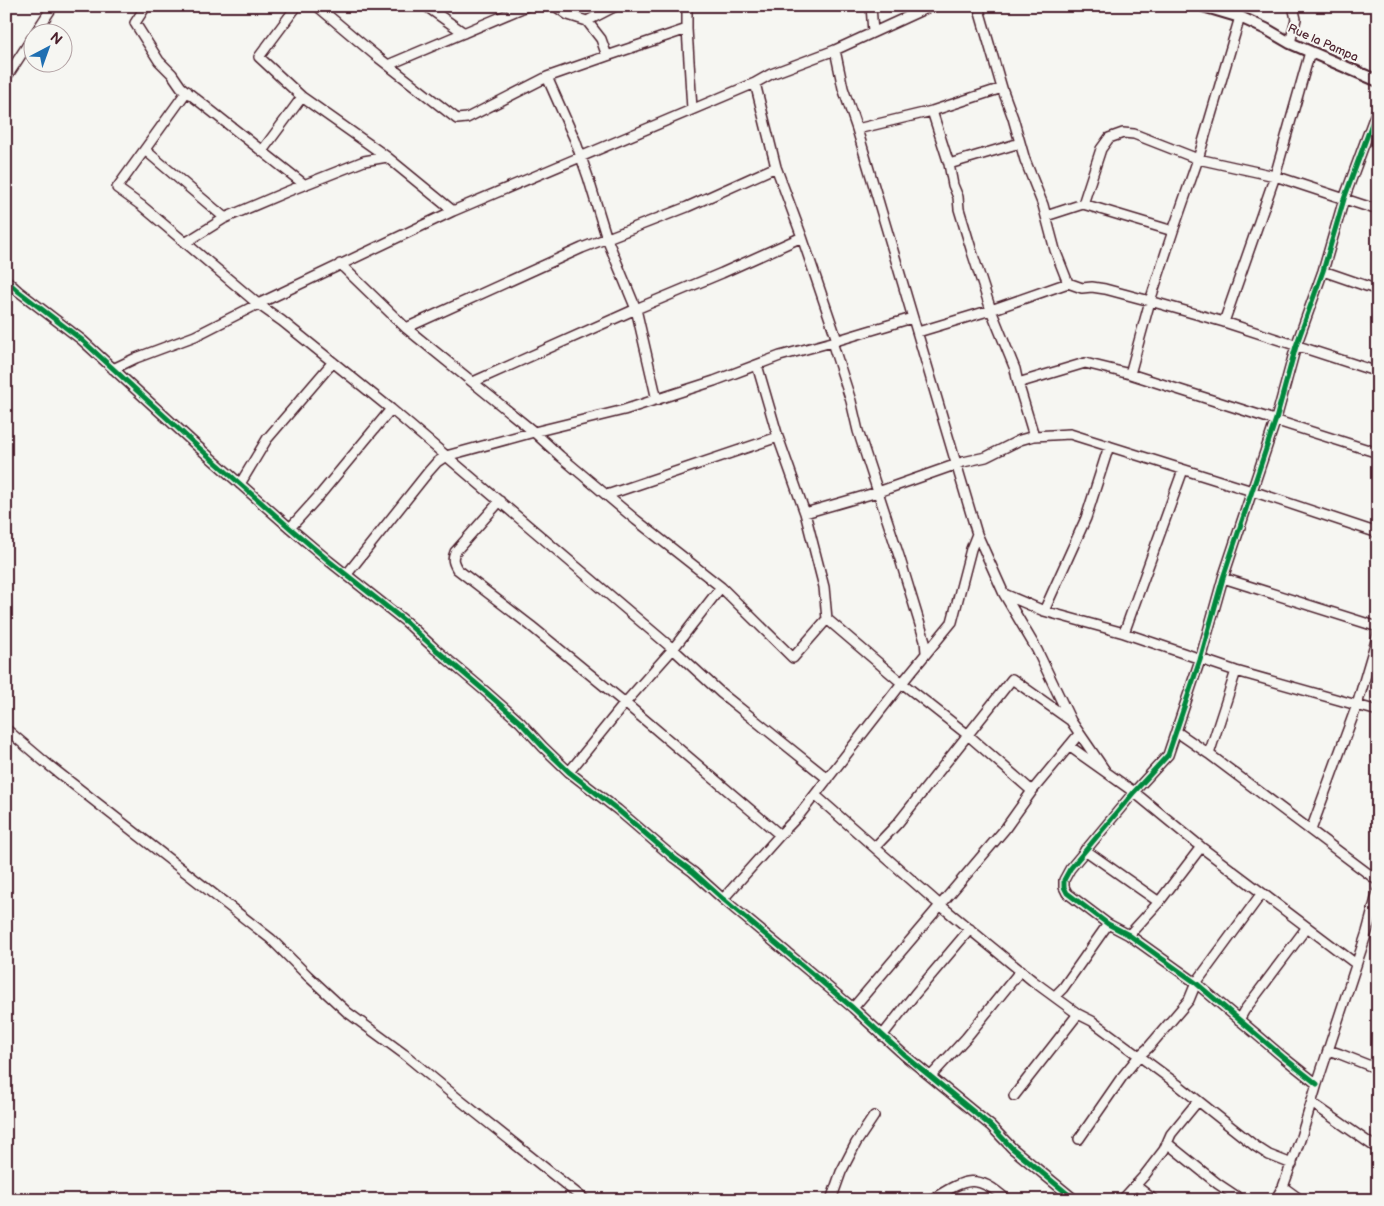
<svg xmlns="http://www.w3.org/2000/svg" width="1384" height="1206" viewBox="0 0 1384 1206" font-family="'Balsamiq Sans',sans-serif">
	<style>
		.lines { fill: none; stroke-linecap: round; stroke-linejoin: round }
		.minor-casing { stroke: #4a1f2b; stroke-width: 12 }
		.tertiary-casing { stroke: #4a1f2b; stroke-width: 14 }
		.minor { stroke: #f6f6f2; stroke-width: 9 }
		.tertiary { stroke: #f6f6f2; stroke-width: 10 }
		.cycleway-casing { stroke: #f6f6f2; stroke-width: 8 }
		.cycleway { stroke: #00873e; stroke-width: 5 }
		.labels { text-anchor: middle; dominant-baseline: central; stroke-width: 4; stroke-linejoin: round; paint-order: stroke }
		.street-label { font-size: 12px; fill: #4a1f2b; stroke: #f6f6f2 }
	</style>
	<rect width="100%" height="100%" fill="#f6f6f2"/>
	<filter id="ink" filterUnits="userSpaceOnUse"><feTurbulence type="fractalNoise" baseFrequency=".02" numOctaves="2"/><feDisplacementMap in="SourceGraphic" scale="10" xChannelSelector="R" yChannelSelector="G"/><feConvolveMatrix kernelMatrix="1 2 1 2 8 2 1 2 1" color-interpolation-filters="sRGB"/></filter>
	<g filter="url(#ink)">
		<g class="lines">
			<defs>
				<path id="minor" d="M146,6L135,23L159,61L172,74L181,87L305,185
					M297,6L259,57L302,97L387,157L453,211
					M317,6L375,55L457,119L467,118L547,77L575,140L588,177L607,239L636,309L657,400
					M426,6L464,33
					M687,6V29L692,109
					M871,6L873,32
					M587,21L616,6
					M36,32L53,6
					M1290,43L1296,19L1293,6
					M835,50L843,88L857,129L977,534L1004,594L1037,650L1071,721L1106,772
					M607,56L687,29
					M388,65L527,6
					M547,77L607,56L601,39L587,21L568,15L555,6
					M6,78L32,38
					M755,83L776,167L802,237
					M1002,88L1013,118L1025,160L1043,205L1055,250L1068,283
					M187,91L117,188L142,206L258,304L282,321L391,409L673,649L721,693L828,779
					M932,111L949,164L953,185L958,197L959,209L972,252L991,310L1015,369L1018,383L1034,436
					M857,129L932,111L1002,88L978,6
					M145,150L225,218
					M262,151L302,97
					M949,164L1020,143
					M1083,204L1101,149L1109,138L1123,133L1134,134L1198,159L1275,176L1378,210
					M1046,216L1083,204L1173,231
					M185,243L225,218L286,192L364,161L387,157
					M340,264L406,328L534,432L560,456L636,520L721,587L793,658L827,619L902,683L968,735L1032,791
					M1323,271L1378,290
					M6,280L18,291L82,340L196,445L290,528L329,561L406,622L434,648L486,692L520,722L543,747L569,772L618,810L674,858L693,872L723,899L853,1008L903,1054L991,1126L1012,1148L1075,1200
					M1224,322L1275,176L1310,52
					M406,328L582,248L687,207L776,167
					M918,332L991,310L1068,283L1082,288L1092,287L1105,289L1150,301L1224,322L1378,372
					M832,342L851,401L858,431L900,559L925,641L926,652
					M757,365L778,437L805,513L824,587L827,619
					M113,369L136,358L195,336L258,304L453,211L755,83L771,74L835,50L931,6
					M1130,374L1150,301L1173,231L1198,159L1240,17
					M473,382L636,309L722,273L802,237L837,340
					M1018,383L1085,363L1130,374L1378,453
					M240,484L267,439L333,362
					M607,495L778,437
					M500,501L455,552C452,559 453,562 457,569L531,626L625,703L780,835
					M805,513L878,492L963,462L986,457L1020,440L1034,436L1070,434L1252,491L1378,533
					M290,528L319,496L391,409
					M347,574L429,471L437,462L446,456L534,432L624,410L714,381L780,356L832,342L912,318
					M1223,578L1378,627
					M1004,594L1044,611L1124,633L1236,671L1378,711
					M1044,611L1086,518L1109,446
					M1124,633L1183,470
					M6,729L46,763L271,939L308,976L347,1012L404,1054L456,1097L585,1200
					M1177,732L1209,754L1378,881
					M1069,746L1134,792L1201,847L1356,964
					M1209,754L1236,671
					M569,772L625,703L673,649L721,587
					M815,795L940,905L1033,981L1078,1014L1092,1021L1177,1084L1255,1146L1269,1155L1292,1164
					M1311,830L1357,705L1378,634
					M875,847L898,823L1012,679L1070,720
					M1085,850L1159,902
					M723,899L780,835L800,814L902,683L952,622L971,549L977,534
					M1129,935L1159,902L1201,847
					M1055,996L1063,988L1108,924
					M853,1008L1005,829L1032,791L1079,734
					M1239,1020L1244,1011L1307,927
					M882,1036L915,994L970,929
					M1328,1050L1340,1054L1378,1069
					M931,1076L966,1038L1021,970
					M1317,1084L1283,1057L1196,983L1129,935L1108,924L1067,893L1064,887V880L1070,869L1134,792L1168,755L1200,660L1223,578L1276,419L1296,346L1323,271L1344,199L1378,107
					M1014,1096L1078,1014
					M1312,1103L1378,1149
					M1079,1139L1122,1077L1139,1056L1148,1048L1189,1000L1196,983L1262,893
					M1167,1143L1218,1184L1242,1200
					M1135,1185L1154,1200
					M1283,1187L1301,1200
					M831,1200L841,1172L856,1143L874,1116
					M931,1200C964,1180 975,1171 1007,1200
					M1122,1200L1144,1176L1164,1150L1171,1134L1198,1101
					M1275,1200L1283,1187L1301,1137L1317,1084L1367,932L1378,891"/>
				<path id="tertiary" d="M1203,6L1240,17L1266,29L1290,43L1378,81"/>
			</defs>
			<use href="#minor" class="minor-casing"/>
			<use href="#tertiary" class="tertiary-casing"/>
			<use href="#minor" class="minor"/>
			<use href="#tertiary" class="tertiary"/>
			<defs>
				<path id="cycleway" d="M6,280L18,291L82,340L196,445L290,528L329,561L406,622L434,648L486,692L520,722L543,747L569,772L618,810L674,858L693,872L723,899L853,1008L903,1054L991,1126L1012,1148L1075,1200
					M1317,1084L1283,1057L1196,983L1129,935L1108,924L1067,893L1064,887V880L1070,869L1134,792L1168,755L1200,660L1223,578L1276,419L1296,346L1323,271L1344,199L1378,107"/>
			</defs>
			<use href="#cycleway" class="cycleway-casing"/>
			<use href="#cycleway" class="cycleway"/>
		</g>
	</g>
	<g class="labels">
		<g class="street-label">
			<text transform="translate(1323 43) rotate(24)">Rue la Pampa</text>
		</g>
	</g>
	<rect width="1384" height="1206" fill="none" stroke="#f6f6f2" stroke-width="25"/>
	<rect x="12" y="12" width="1359" height="1181" fill="none" stroke="#4a1f2b" stroke-width="2" filter="url(#ink)"/>
	<g transform="translate(48 48) rotate(41)"><circle r="24" fill="#f6f6f2" stroke="#b1a0a2"/>
	<path d="M0-4L9 19L0 12L-9 19Z" fill="#1f6fb2"/>
	<text y="-8" font-size="14" font-weight="bold" text-anchor="middle" fill="#4a1f2b">N</text>
	</g>
</svg>
